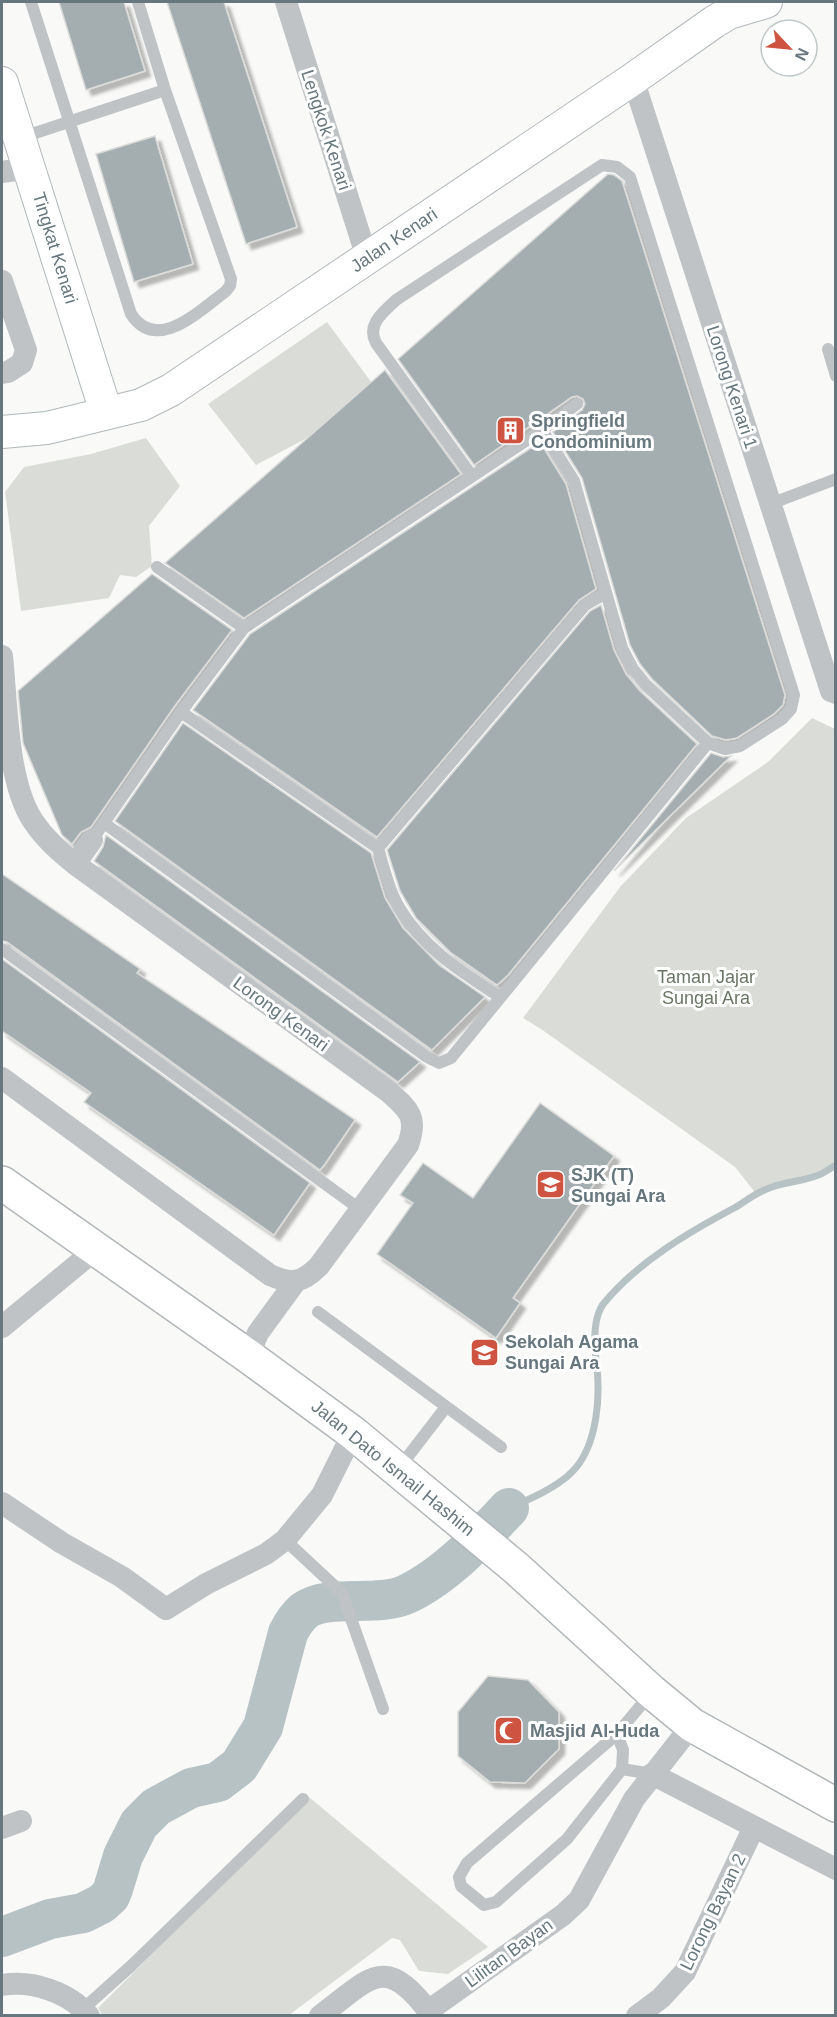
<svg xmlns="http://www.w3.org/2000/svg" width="837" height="2017" viewBox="0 0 837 2017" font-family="Helvetica,sans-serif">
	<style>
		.green { fill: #daddd7 }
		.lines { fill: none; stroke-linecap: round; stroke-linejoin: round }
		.stream { stroke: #b7c2c5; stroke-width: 7 }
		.river { stroke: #b7c2c5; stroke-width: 40 }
		.building { fill: #a4aeb1; stroke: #dbdbd9; stroke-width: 1.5; filter: url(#shadow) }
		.secondary-casing { stroke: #b1b8bb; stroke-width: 34 }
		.primary-casing { stroke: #b1b6b9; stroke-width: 36 }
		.lane { stroke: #bfc3c6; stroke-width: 12 }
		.street { stroke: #bfc3c6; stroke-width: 22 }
		.secondary { stroke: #fff; stroke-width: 32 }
		.primary { stroke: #fff; stroke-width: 33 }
		.labels { text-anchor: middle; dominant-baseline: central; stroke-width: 6; stroke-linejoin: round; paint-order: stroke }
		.street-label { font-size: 18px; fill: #67777e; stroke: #fff }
		.poi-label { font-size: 18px; font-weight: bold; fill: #67777e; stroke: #fff; text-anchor: start }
		.park-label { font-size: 18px; fill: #6b7766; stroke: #fff }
	</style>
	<defs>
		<filter id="shadow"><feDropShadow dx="5.5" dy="5.5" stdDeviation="1.5" flood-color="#0004"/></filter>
	</defs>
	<rect width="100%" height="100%" fill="#f9f9f7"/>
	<path class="green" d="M327,322L383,398L256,465L208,404Z
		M146,438L180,486L149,526L152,566L136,577L120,575L109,598L21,611L5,492L24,467L91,454Z
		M812,718L835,729V1165L818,1176L771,1187L757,1195L735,1167L541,1029L523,1018L620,887L686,818L768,762Z
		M309,1797L488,1947L448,1974L419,1971L400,1940L392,1938L289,2015L103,2016L98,2008Z"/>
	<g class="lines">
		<path class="stream" d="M509,1508C530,1499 556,1488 572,1472C598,1446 601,1394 596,1360C594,1342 593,1317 604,1303C639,1261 689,1232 736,1207C747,1200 759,1191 772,1187C786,1182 802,1181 816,1176C823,1174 829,1169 836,1165"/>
		<path class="river" d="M2,1937L50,1919L83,1913L101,1904L110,1896L113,1889L123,1856L139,1824L156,1807L191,1788L218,1782L239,1766L263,1727L288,1633C292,1625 297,1617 304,1611C327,1593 378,1608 407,1594C445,1576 481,1538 509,1508"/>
	</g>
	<path class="building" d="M59,2H124L145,71L86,90Z
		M167,2H224L297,227L246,244Z
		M155,136L193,264L134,282L96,154Z
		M608,174L614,175L622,181L785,695L783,705L774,714L737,738L726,740L712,736L652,679L640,664L630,645L582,478L553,432L582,410L585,404L583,399L577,396L572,397L474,465L398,359Z
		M385,370L461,474L244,618L165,563Z
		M540,442L566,484L596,589L579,600L377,837L193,710L250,634Z
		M152,574L232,630L174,707L91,827L81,832L72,844L62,835L23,743L18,691Z
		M601,605L614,650L626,674L640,691L697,744L508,975L497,985L450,952L416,918L400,891L387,850L590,611Z
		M183,723L371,853L385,898L403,928L439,965L485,997L432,1050L115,821Z
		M711,753L723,757L731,756L614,871Z
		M106,835L420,1062L398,1082L94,861L103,847Z
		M2,874L140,969L137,973L355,1120L325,1164L320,1170L7,942L2,941Z
		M2,959L310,1183L274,1235L84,1102L91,1093L2,1031Z
		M540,1103L614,1156L513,1298L520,1303L496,1338L377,1254L413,1203L400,1195L423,1163L473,1198Z
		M488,1676L528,1680L559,1712V1749L525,1783L490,1782L458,1756V1712Z"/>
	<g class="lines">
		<defs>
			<path id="secondary" d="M2,83L106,412
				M2,432L47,428L141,405L171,390L633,79L714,22L729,13L766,2"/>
			<path id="primary" d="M2,1183L248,1356L353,1433L516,1568L652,1692L692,1725L836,1805"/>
		</defs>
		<use href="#secondary" class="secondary-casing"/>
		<use href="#primary" class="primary-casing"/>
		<path class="lane" d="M31,2L131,314C157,354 200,310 225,292L230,286L231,279L165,90L138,2
			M20,138L165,90
			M828,349L836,376
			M542,430L574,481L622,648L633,669L646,685L708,743
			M770,504L836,479
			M157,567L244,628
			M181,712L378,848L585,605L606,593
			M104,823L427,1057L439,1063L451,1058L708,743L725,749L740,746L782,719L791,709L794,695L630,177L617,167L602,165L396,300C384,312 366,324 376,343L472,476
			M92,840L181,712L244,628L542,430L577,404
			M378,848C384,868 389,891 400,909C424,949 462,972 500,997
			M2,949L361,1210
			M318,1312L501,1447
			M399,1468L446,1407
			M285,1540L342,1593L383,1709
			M617,1734L623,1750L622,1769L567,1839L496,1902L484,1905L461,1886L459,1877L467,1863L617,1734L652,1692
			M622,1769L652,1774
			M83,2009L131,1966L303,1799"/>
		<path class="street" d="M286,2L367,258
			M633,79L831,691L836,693
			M2,172L29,168
			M2,281L26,350L22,363L8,372L2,373
			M2,656C7,704 7,782 33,821C45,839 59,851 75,864L389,1092C409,1110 418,1117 408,1145L319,1266C302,1283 292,1285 270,1275L2,1078
			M75,864L92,840
			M2,1327L95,1250
			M248,1356L258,1333L296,1281
			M2,1503L62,1543L122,1577L166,1609L206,1584L266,1554L285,1540L322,1495L353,1433
			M652,1774L836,1869
			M2,1828L21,1821
			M2,1985C32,1980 69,1992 89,2016
			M428,2011L563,1915L579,1900L634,1799L692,1725
			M320,2016C372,1977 385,1952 432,2016
			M637,2016L661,1998L685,1972L754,1827"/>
		<use href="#secondary" class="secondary"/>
		<use href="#primary" class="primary"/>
	</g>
	<defs>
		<symbol id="building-square" viewBox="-11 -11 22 22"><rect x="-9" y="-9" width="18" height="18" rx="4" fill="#cf5341" stroke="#fff"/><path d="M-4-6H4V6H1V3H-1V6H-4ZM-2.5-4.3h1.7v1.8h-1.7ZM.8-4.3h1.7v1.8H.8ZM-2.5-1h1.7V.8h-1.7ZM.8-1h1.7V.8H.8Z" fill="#fff"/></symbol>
		<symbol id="school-square" viewBox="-11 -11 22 22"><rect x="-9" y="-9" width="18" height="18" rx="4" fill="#cf5341" stroke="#fff"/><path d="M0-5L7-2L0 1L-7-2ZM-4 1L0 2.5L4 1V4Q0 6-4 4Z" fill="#fff"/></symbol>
		<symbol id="mosque-square" viewBox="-11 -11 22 22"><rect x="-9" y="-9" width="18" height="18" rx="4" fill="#cf5341" stroke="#fff"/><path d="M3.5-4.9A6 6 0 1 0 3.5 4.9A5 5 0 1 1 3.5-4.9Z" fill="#fff"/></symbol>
	</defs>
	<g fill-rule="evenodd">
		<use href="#building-square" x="494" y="414" width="33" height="33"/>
		<use href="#school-square" x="534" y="1168" width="33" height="33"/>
		<use href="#school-square" x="468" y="1336" width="33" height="33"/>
		<use href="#mosque-square" x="492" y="1714" width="33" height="33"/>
	</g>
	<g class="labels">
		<g class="street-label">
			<text transform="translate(326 130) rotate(72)">Lengkok Kenari</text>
			<text transform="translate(394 240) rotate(-34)">Jalan Kenari</text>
			<text transform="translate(55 248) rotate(73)">Tingkat Kenari</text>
			<text transform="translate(732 387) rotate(72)">Lorong Kenari 1</text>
			<text transform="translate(281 1014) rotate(36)">Lorong Kenari</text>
			<text transform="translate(393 1468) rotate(39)">Jalan Dato Ismail Hashim</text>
			<text transform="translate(713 1912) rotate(-64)">Lorong Bayan 2</text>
			<text transform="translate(509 1953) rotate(-36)">Lilitan Bayan</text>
		</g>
		<g class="poi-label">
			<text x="531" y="421">Springfield<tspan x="531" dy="21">Condominium</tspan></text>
			<text x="571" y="1175">SJK (T)<tspan x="571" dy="21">Sungai Ara</tspan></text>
			<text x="505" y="1342">Sekolah Agama<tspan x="505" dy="21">Sungai Ara</tspan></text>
			<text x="530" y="1731">Masjid Al-Huda</text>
		</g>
		<g class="park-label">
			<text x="706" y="977">Taman Jajar<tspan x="706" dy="21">Sungai Ara</tspan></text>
		</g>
	</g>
	<rect width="837" height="2017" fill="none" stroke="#67777e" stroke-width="6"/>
	<g transform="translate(789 48) rotate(116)"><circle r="28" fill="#ffffff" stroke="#c2c9cb" stroke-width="1.5"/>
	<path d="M0-4.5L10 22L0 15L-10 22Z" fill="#cf5341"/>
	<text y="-9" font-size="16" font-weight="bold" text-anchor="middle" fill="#67777e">N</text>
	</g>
</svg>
